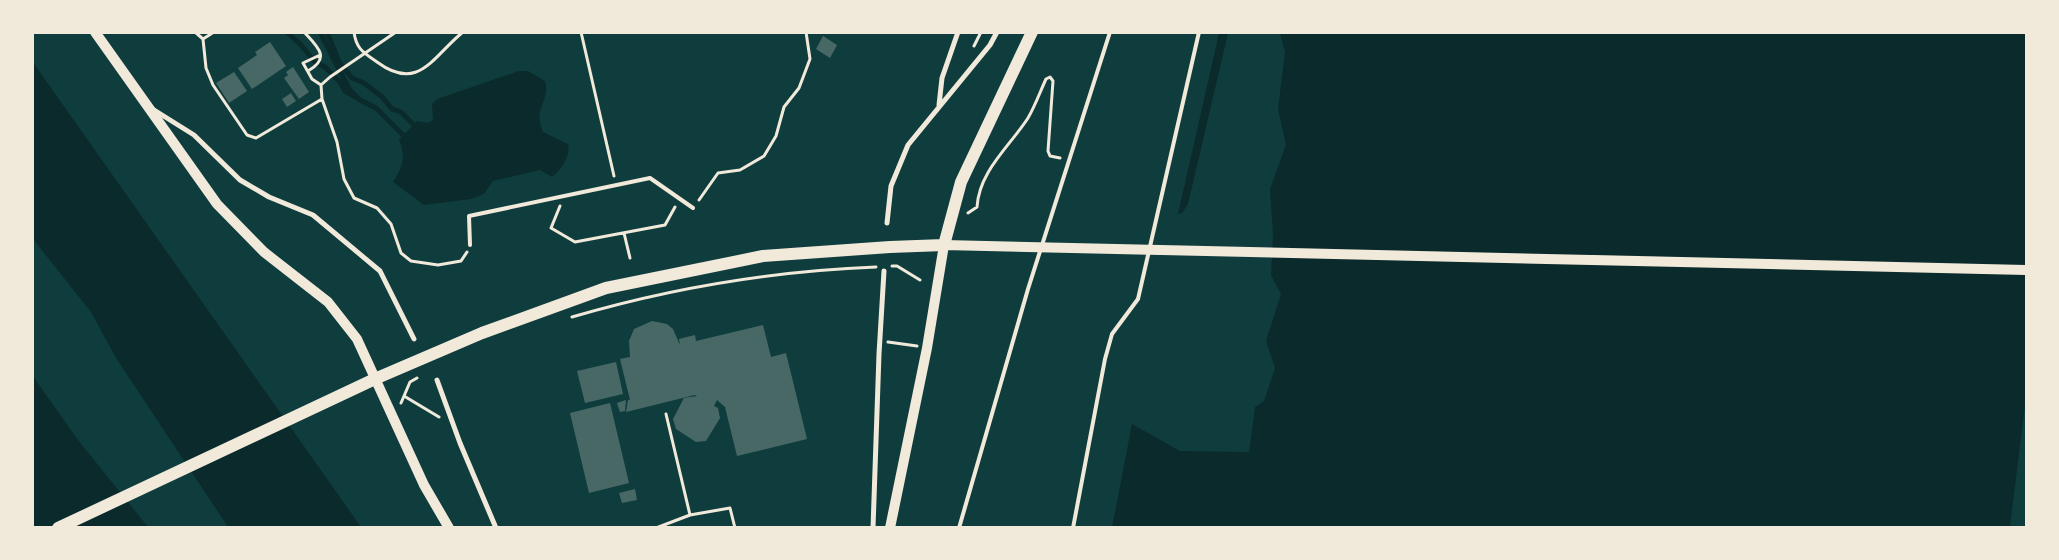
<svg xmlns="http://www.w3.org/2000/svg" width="2059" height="560" viewBox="0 0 2059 560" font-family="Raleway,sans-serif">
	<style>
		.water { fill: #0a2a2b }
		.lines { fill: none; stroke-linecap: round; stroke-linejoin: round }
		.stream { stroke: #0a2a2b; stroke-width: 5 }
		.building { fill: #486865 }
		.path { stroke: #f1e9da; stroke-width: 3 }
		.service { stroke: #f1e9da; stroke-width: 4 }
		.minor { stroke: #f1e9da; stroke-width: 5 }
		.secondary { stroke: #f1e9da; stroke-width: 10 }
		.primary { stroke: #f1e9da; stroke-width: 12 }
	</style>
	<rect width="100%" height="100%" fill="#0f3d3e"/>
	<path class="water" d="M1219,33H1228L1188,204L1182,213L1178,214Z
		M1280,33H2026V397L2010,527L1112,528L1132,424L1180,451L1249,452L1255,407L1264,401L1275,368L1266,341L1281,294L1271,275L1273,235L1270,189L1286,145L1278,109L1285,52Z
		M32,61L361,527H228L116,358L91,312L33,239Z
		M519,71H528L545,81C551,102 532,107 543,132L568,144C571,156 561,170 552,177L540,170L493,181L484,194L471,199L424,205L393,182C403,166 406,157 399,140L417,121L428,123L433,120L432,104L437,99Z
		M32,375L78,440L148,527H33Z"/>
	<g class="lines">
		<path class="stream" d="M287,32L302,46L315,62L325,67L340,82L345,91L359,99
			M320,32L349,89L360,100L376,108L404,136
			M327,32L339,62L352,78L364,83L382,97L392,109L401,112L414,125"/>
	</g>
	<path class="building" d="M823,36L837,45L830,58L816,49Z
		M270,42L286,66L252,89L238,68L257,55L255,52Z
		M293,67L309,92L299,99L284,78L288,75L286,72Z
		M234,72L247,91L229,103L216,83Z
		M291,93L296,101L287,107L282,99Z
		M652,321L667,324L673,329L680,345L679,339L695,335L696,341L763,325L771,357L786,353L807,439L737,456L725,407L717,400L714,406L718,408L720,418L706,441L696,442L676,429L673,419L684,398L697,396L695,395L626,412L628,400H630L620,359L630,357L629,341L634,329Z
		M616,362L623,394L585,403L577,371Z
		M626,400L625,411L620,412L617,403Z
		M610,403L629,483L589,493L570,413Z
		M635,489L637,500L622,503L619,493Z"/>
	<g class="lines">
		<path class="path" d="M195,32L203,39L206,68L213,85L247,135L256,138L322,99L337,142L344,179L354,198L377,208L391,224L401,253L411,261L438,265L461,261L467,252
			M304,32C318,47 331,58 308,71
			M354,32C356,49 364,53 377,62C419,93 433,56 463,32
			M581,32L614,176
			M203,39L214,32
			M974,46L981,32
			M320,55L303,63L312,79L321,85
			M322,99L321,85L330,77L396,32
			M699,200L718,173L740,170L764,156L776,136L784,107L799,88L810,59L806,32
			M560,206L551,228L575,242L665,225L675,207
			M968,213L977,207C979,171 1010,146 1028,118C1035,106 1040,92 1046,79L1050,77L1053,81L1048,151L1050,156L1060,158
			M624,233L630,258
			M892,266H897L920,280
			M572,317C671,288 773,271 876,267
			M888,342L917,346
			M404,396L439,417
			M401,403L410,382L417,378
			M666,414L690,515L730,508L735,528
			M656,528L690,515"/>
		<path class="service" d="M470,245L469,216L650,178L693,208
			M959,528L1028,289L1110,32
			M1073,528L1105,359L1112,334L1138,299L1199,32"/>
		<path class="minor" d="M939,105L942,78L958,32
			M154,110L194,135L240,180L269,197L313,215L380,271L414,339
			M887,223L891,186L908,145L990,45L997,32
			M437,380L460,443L496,528
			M873,528L879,354L884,271"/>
		<path class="secondary" d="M95,32L217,204L264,252L328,302L357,339L424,485L449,528
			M890,528L927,348L944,245L2026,270"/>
		<path class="primary" d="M58,528L377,378L482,333L606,288L763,256L890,247L944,245L961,182L1032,32"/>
	</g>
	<rect width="2059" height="560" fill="none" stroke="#f1e9da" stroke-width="68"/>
</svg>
